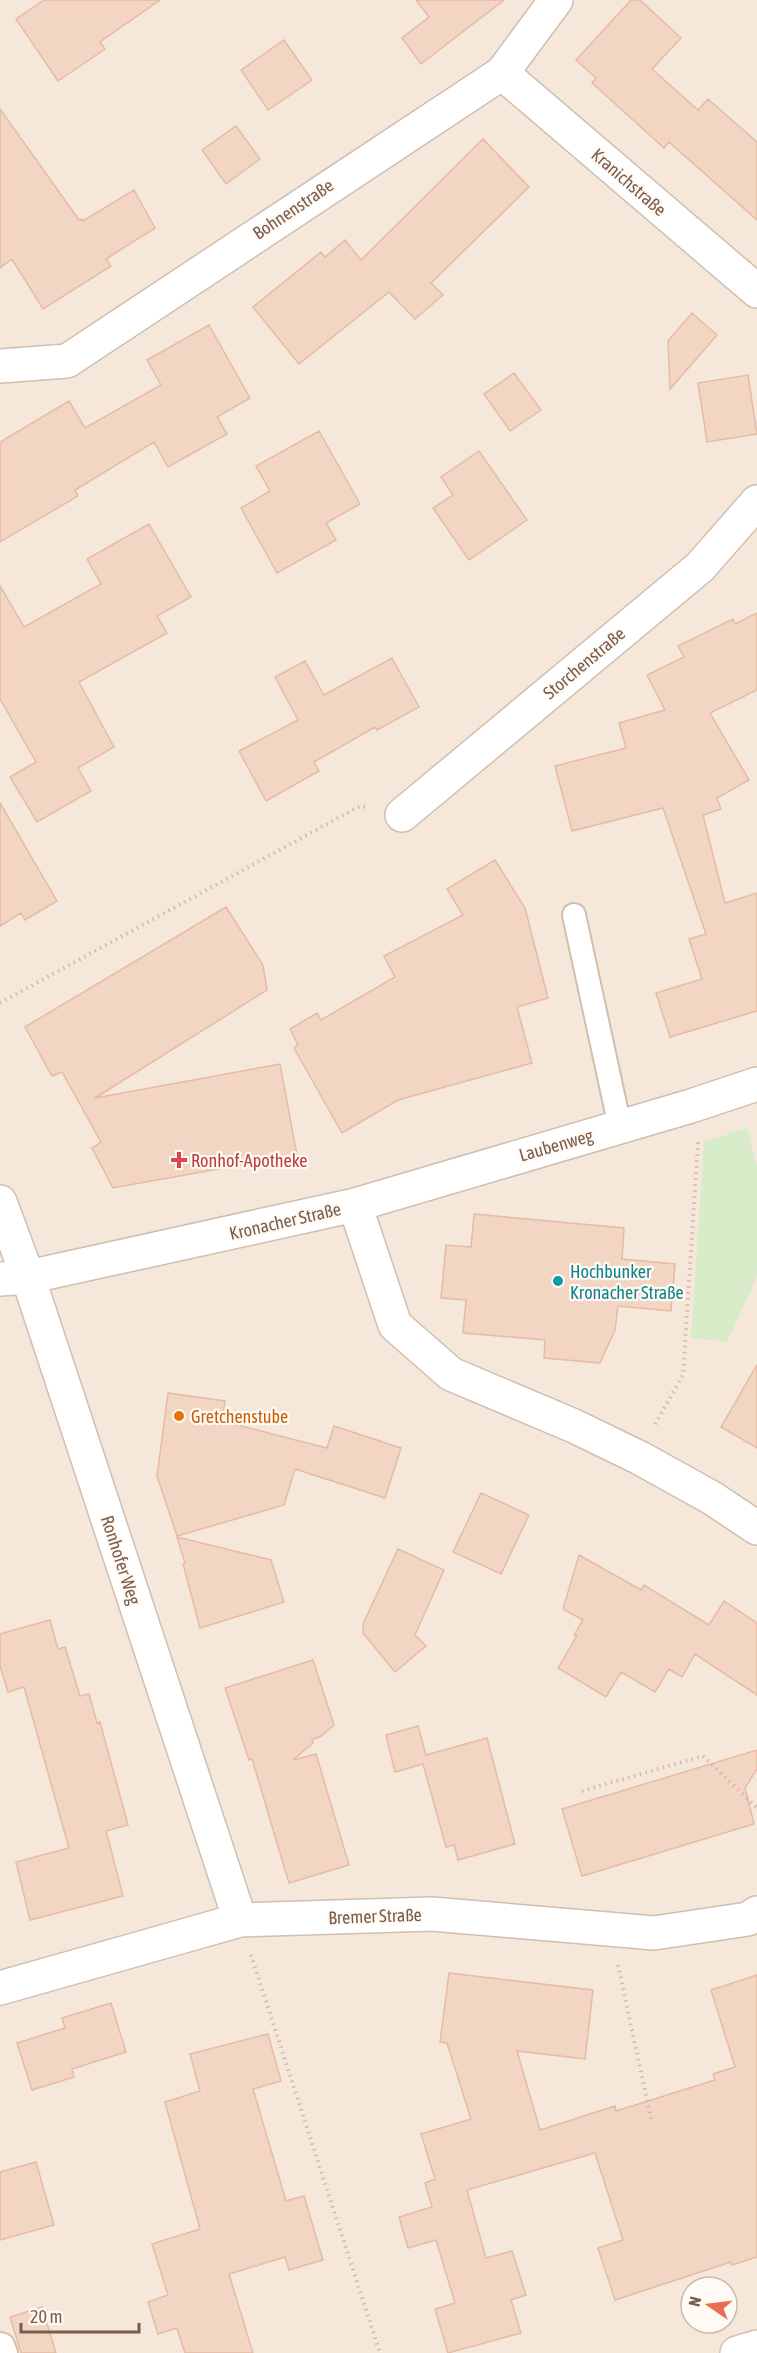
<svg xmlns="http://www.w3.org/2000/svg" width="757" height="2353" viewBox="0 0 757 2353" font-family="'Asap Condensed',sans-serif">
	<style>
		.residential { fill: #f5e8da; fill-rule: evenodd }
		.green { fill: #d8ecc9 }
		.building { fill: #f3d5c3; stroke: #e6bba3; stroke-width: 1.5 }
		.lines { fill: none; stroke-linecap: round; stroke-linejoin: round }
		.lane-casing { stroke: #d1beb0; stroke-width: 26 }
		.street-casing { stroke: #d1beb0; stroke-width: 36 }
		.secondary-casing { stroke: #d6c0b0; stroke-width: 36 }
		.path { stroke: #d9b8a5; stroke-width: 4; stroke-dasharray: 1.5 4.5; stroke-linecap: butt }
		.lane { stroke: #fff; stroke-width: 22 }
		.street { stroke: #fff; stroke-width: 33 }
		.secondary { stroke: #fff; stroke-width: 33 }
		.health-dot { fill: #e0444e; stroke: #fffaf3; stroke-width: 2 }
		.culture-dot { fill: #0f9aa8; stroke: #fffaf3; stroke-width: 2 }
		.food-dot { fill: #e8710a; stroke: #fffaf3; stroke-width: 2 }
		.labels { text-anchor: middle; dominant-baseline: central; stroke-width: 4.5; stroke-linejoin: round; paint-order: stroke }
		.street-label { font-size: 18px; fill: #7a5c4d; stroke: #fffaf3 }
		.health-label { font-size: 18px; fill: #be3a42; stroke: #fffaf3; text-anchor: start }
		.culture-label { font-size: 18px; fill: #0d838f; stroke: #fffaf3; text-anchor: start }
		.food-label { font-size: 18px; fill: #c56008; stroke: #fffaf3; text-anchor: start }
	</style>
	<rect width="100%" height="100%" fill="#fdf6ec"/>
	<path class="residential" d="M0,0H757V2353H0ZM691,2287H727V2323H691Z"/>
	<path class="green" d="M747,1128L757,1167V1277L727,1342L691,1338L704,1142Z"/>
	<path class="building" d="M44,0H160L100,42L105,49L58,81L16,19Z
		M416,0H504L421,64L402,38L429,17Z
		M631,0H640L681,38L652,69L698,110L708,99L757,142V220L669,142L664,148L592,83L596,78L576,60Z
		M284,40L312,80L268,110L241,70Z
		M0,109L79,220L82,219L83,221L134,190L155,228L106,259L111,266L43,309L12,259L0,268Z
		M236,126L260,159L226,184L202,150Z
		M483,139L529,187L431,283L443,295L415,319L389,292L299,364L253,307L321,252L325,257L345,240L361,260Z
		M692,313L717,335L670,389L668,341Z
		M209,325L250,398L217,417L227,434L168,467L154,442L75,490L78,496L0,542V442L69,401L85,428L161,385L147,360Z
		M514,373L541,410L510,431L484,394Z
		M748,375L757,434L707,442L698,383Z
		M319,431L360,504L326,523L336,540L277,573L241,508L270,491L256,466Z
		M479,451L527,520L469,560L433,508L453,495L441,477Z
		M149,524L191,597L157,616L167,633L79,682L114,747L78,768L91,791L37,822L10,777L36,762L0,699V586L24,627L101,584L87,559Z
		M757,613V690L710,713L749,780L717,798L721,809L703,815L725,903L757,893V1011L670,1037L656,993L702,979L689,939L706,934L663,808L572,831L555,766L626,748L619,723L665,710L647,675L684,657L678,646L733,619L735,624Z
		M392,658L419,707L377,730L375,727L314,762L319,771L266,801L239,751L298,720L275,677L305,661L324,695Z
		M0,803L57,901L25,920L21,913L0,926Z
		M495,860L525,908L548,998L517,1007L532,1063L398,1100L342,1133L294,1048L298,1045L290,1029L317,1013L321,1020L395,977L384,956L463,915L447,889Z
		M226,907L263,965L267,990L95,1098L280,1064L297,1155L113,1188L92,1148L101,1142L62,1072L52,1076L25,1027Z
		M474,1214L624,1228L622,1259L675,1264L671,1311L618,1306L615,1330L600,1363L544,1358L545,1340L463,1333L466,1300L441,1298L446,1245L471,1247Z
		M757,1365V1448L721,1427Z
		M168,1393L225,1401L222,1421L327,1448L334,1426L401,1448L385,1498L295,1469L284,1505L177,1536L157,1476Z
		M481,1493L529,1515L501,1574L453,1552Z
		M177,1537L271,1560L284,1602L200,1628L183,1564L185,1563Z
		M398,1549L444,1570L415,1635L426,1646L395,1672L363,1633V1624Z
		M579,1555L641,1590L644,1585L709,1625L724,1601L757,1623V1695L695,1654L682,1677L669,1669L655,1692L621,1672L606,1697L558,1668L577,1636L574,1635L583,1620L563,1609Z
		M50,1620L58,1649L65,1647L80,1696L89,1694L97,1723L100,1722L128,1825L106,1831L123,1896L30,1920L16,1862L69,1848L24,1687L8,1692L0,1666V1634Z
		M313,1660L334,1725L320,1737L312,1739L313,1743L293,1760L316,1754L349,1865L289,1883L252,1759L249,1760L225,1688Z
		M418,1726L426,1755L487,1738L515,1844L458,1860L454,1845L446,1847L423,1764L395,1772L386,1735Z
		M757,1750V1769L745,1788L754,1824L582,1876L562,1809Z
		M449,1973L593,1990L585,2059L517,2051L540,2130L615,2106L616,2111L715,2080L713,2074L735,2067L711,1990L757,1975V2257L732,2265L731,2262L615,2300L598,2248L623,2240L595,2153L467,2190L486,2258L512,2251L526,2295L511,2300L521,2333L448,2353L435,2309L455,2303L436,2240L408,2248L399,2217L432,2207L425,2183L435,2179L421,2134L471,2119L447,2043L440,2042Z
		M111,2003L126,2052L72,2069L74,2077L32,2090L17,2043L65,2028L62,2018Z
		M268,2034L281,2081L253,2089L286,2201L304,2196L323,2260L289,2270L285,2257L229,2274L253,2353H185L177,2328L158,2334L148,2302L168,2295L152,2244L200,2229L165,2102L200,2091L190,2054Z
		M36,2162L54,2225L0,2240V2172Z
		M42,2307L56,2353H21L10,2317Z"/>
	<g class="lines">
		<defs>
			<path id="lane" d="M574,915L620,1127
				M0,2344L3,2345L6,2353"/>
			<path id="street" d="M502,73L757,291
				M0,366L67,361L502,73L556,0
				M402,815L700,567L757,502
				M0,1202L28,1277L240,1920
				M355,1205L395,1325L451,1374L574,1426L640,1458L712,1498L757,1528
				M0,1279L28,1277L355,1205L691,1106L757,1084
				M0,1988L240,1920L432,1914L654,1933L748,1919L757,1913"/>
			<path id="secondary" d="M737,2353L757,2347"/>
		</defs>
		<use href="#lane" class="lane-casing"/>
		<use href="#street" class="street-casing"/>
		<use href="#secondary" class="secondary-casing"/>
		<path class="path" d="M0,1003L360,806L366,807
			M655,1424L683,1375L698,1142
			M582,1791L703,1756L757,1808
			M251,1955L380,2353
			M618,1965L652,2123"/>
		<use href="#lane" class="lane"/>
		<use href="#street" class="street"/>
		<use href="#secondary" class="secondary"/>
	</g>
	<path class="health-dot" d="M176 1151h6v6h6v6h-6v6h-6v-6h-6v-6h6z"/>
	<circle class="culture-dot" cx="558" cy="1281" r="6"/>
	<circle class="food-dot" cx="179" cy="1416" r="6"/>
	<g class="labels">
		<g class="street-label">
			<text transform="translate(629 182) rotate(41)">Kranichstraße</text>
			<text transform="translate(293 209) rotate(-34)">Bohnenstraße</text>
			<text transform="translate(584 663) rotate(-40)">Storchenstraße</text>
			<text transform="translate(556 1145) rotate(-16)">Laubenweg</text>
			<text transform="translate(285 1221) rotate(-13)">Kronacher Straße</text>
			<text transform="translate(121 1560) rotate(72)">Ronhofer Weg</text>
			<text transform="translate(375 1916) rotate(-2)">Bremer Straße</text>
		</g>
		<g class="health-label">
			<text x="191" y="1160">Ronhof-Apotheke</text>
		</g>
		<g class="culture-label">
			<text x="570" y="1271">Hochbunker<tspan x="570" dy="21">Kronacher Straße</tspan></text>
		</g>
		<g class="food-label">
			<text x="191" y="1416">Gretchenstube</text>
		</g>
	</g>
	<g transform="translate(709 2305) rotate(284)"><circle r="28" fill="#fffaf3" stroke="#cabbb1" stroke-width="1.5"/>
	<path d="M0-4.5L10 22L0 15L-10 22Z" fill="#e76f51"/>
	<text y="-9" font-size="16" font-weight="bold" text-anchor="middle" fill="#7a5c4d">N</text>
	</g>
	<path d="M21 2323v9h118v-9" fill="none" stroke="#7a5c4d" stroke-width="3"/>
	<text x="30" y="2323" font-size="18" fill="#7a5c4d" stroke="#fffaf3" stroke-width="4.5" paint-order="stroke">20 m</text>
</svg>
